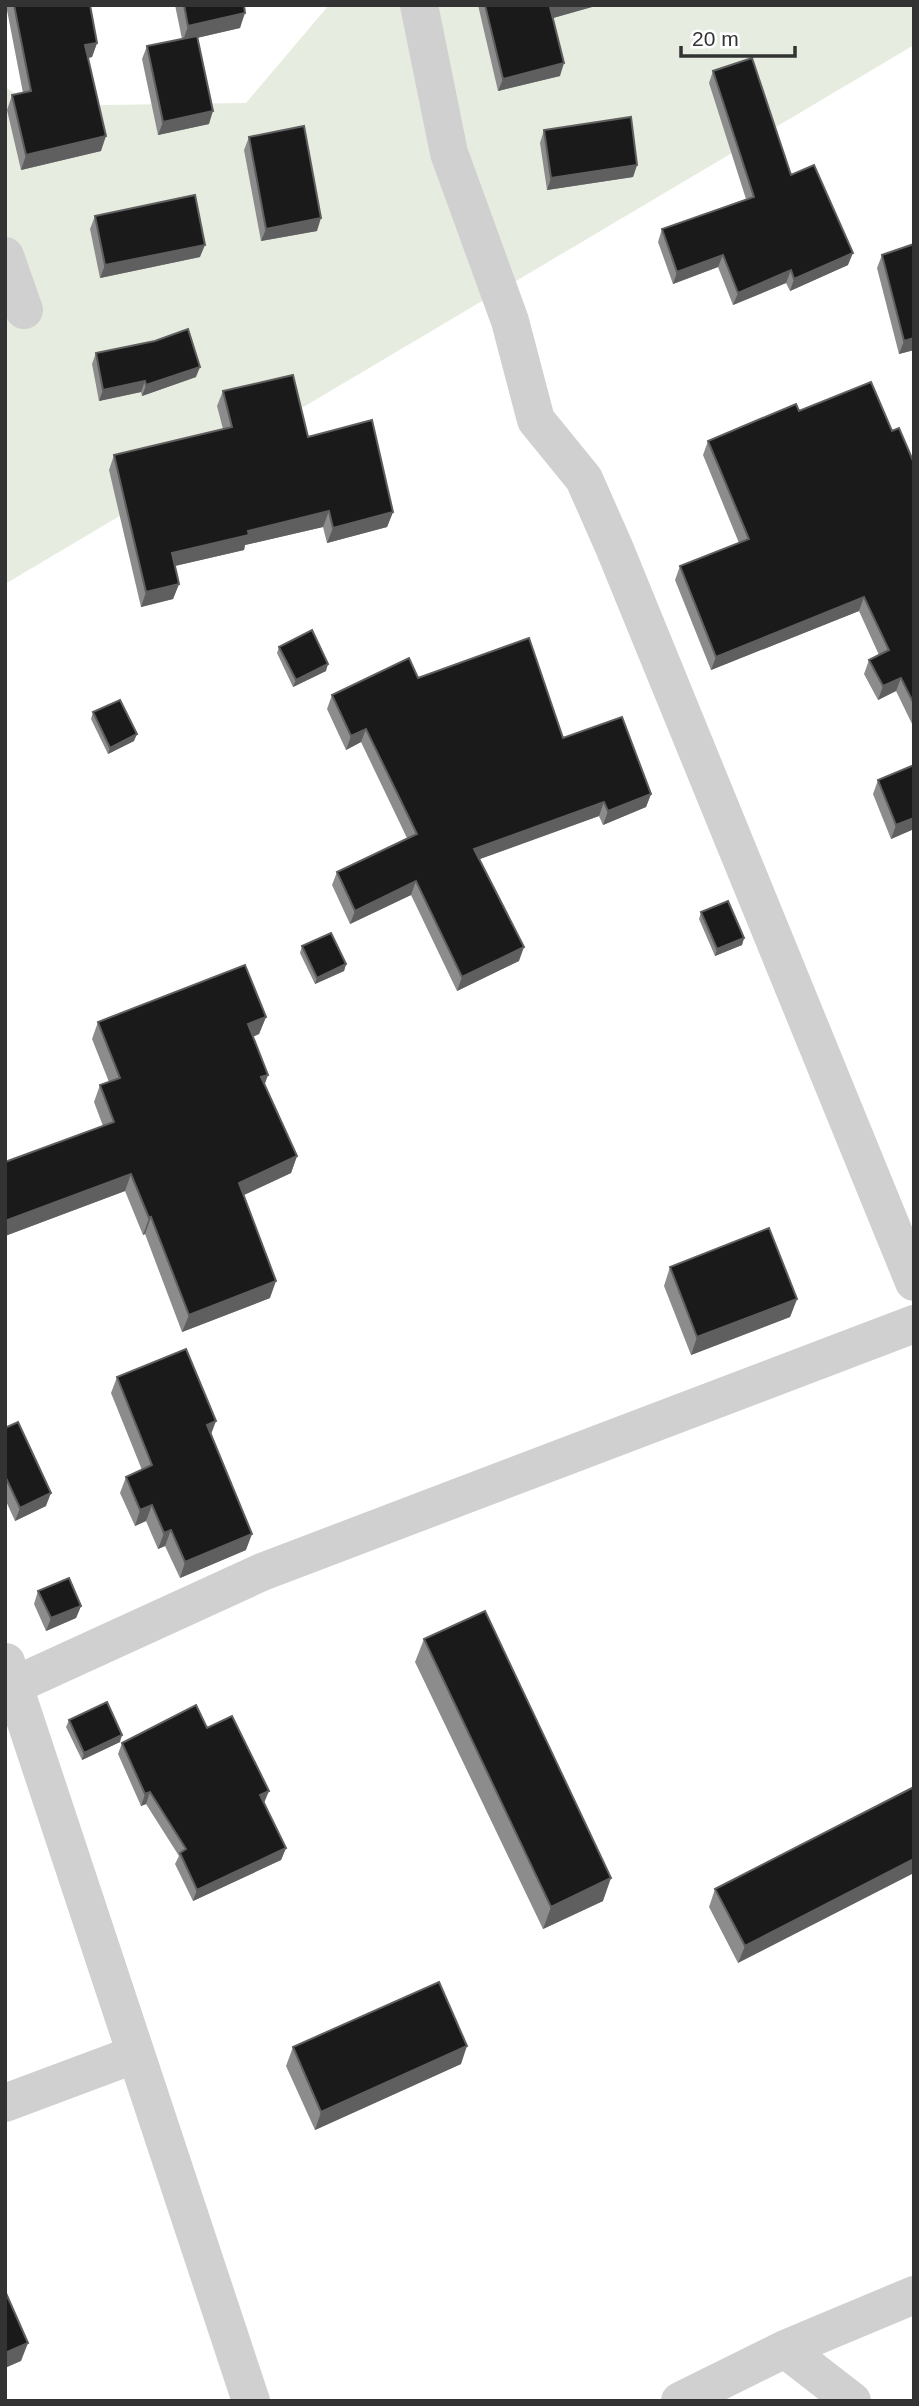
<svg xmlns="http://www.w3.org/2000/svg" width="919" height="2406" viewBox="0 0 919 2406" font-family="Arial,sans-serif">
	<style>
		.green { fill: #e6ecdf }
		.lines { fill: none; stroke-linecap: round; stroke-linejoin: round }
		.minor { stroke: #d0d0d0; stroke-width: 38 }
		.wall { fill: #8c8c8c }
		.shaded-wall { fill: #5f5f5f }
		.building { fill: #1a1a1a; stroke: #5f5f5f; stroke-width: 2 }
	</style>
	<rect width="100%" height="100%" fill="#fff"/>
	<path class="green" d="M329,5H914V45L5,584V87L35,106L246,103Z"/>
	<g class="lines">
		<path class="minor" d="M419,5L449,153L510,321L536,420L584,479L614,547L914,1282
			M5,256L24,310
			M6,1662L251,2401
			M15,1685L262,1572L914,1324
			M5,2103L136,2054
			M785,2349L914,2295
			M680,2401L785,2349L852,2401"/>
	</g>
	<path class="wall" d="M6,5H90L97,43L92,57L88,58L101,151L21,170L7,110L12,95L23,93Z
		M175,5H244L240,28L197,38L209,124L158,135L142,59L147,46L182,39Z
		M478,5H599L553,18L560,76L498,91Z
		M713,71L791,175L848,265L790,291L786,283L733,305L718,267L673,284L658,242L662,229L746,199L709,83Z
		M544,130L637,165L633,177L547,190L540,143Z
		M249,137L317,231L261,241L244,150Z
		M95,216L200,257L100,278L90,229Z
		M882,255L914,350L899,354L877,268Z
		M96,353L196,377L142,396L141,392L99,401L92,364Z
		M223,391L308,437L393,512L387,527L327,543L323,527L245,545L244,550L175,566L179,584L173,599L141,607L109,470L114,455L223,429L217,406Z
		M799,411L892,431L914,463V728L896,691L878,700L864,674L869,660L879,655L859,611L711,670L675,580L680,566L739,543L703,455L708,441Z
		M279,647L326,671L293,687L277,653Z
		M418,678L563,738L651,794L646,807L603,825L599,816L479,859L519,961L457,991L411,895L350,924L332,885L337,872L407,838L361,742L346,750L327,709L332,695Z
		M93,712L134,741L108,754L91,719Z
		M914,765V829L891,839L873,794L878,780Z
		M701,912L744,938L742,945L715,956L699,919Z
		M302,946L346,964L344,971L315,984L300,953Z
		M266,1017L259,1034L253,1037L264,1084L297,1156L291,1173L244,1195L270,1298L182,1332L145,1234L143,1235L125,1191L5,1236V1162L103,1126L94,1102L100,1085L109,1082L92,1039L98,1022Z
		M670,1267L797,1299L790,1317L691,1355L664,1286Z
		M117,1377L211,1434L246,1550L180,1578L165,1546L158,1549L146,1521L135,1526L120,1493L126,1477L142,1470L111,1393Z
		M5,1428L46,1506L15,1521L5,1499Z
		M38,1591L81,1606L76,1618L46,1631L34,1604Z
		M424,1639L603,1901L543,1929L415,1662Z
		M69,1720L120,1742L82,1760L66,1727Z
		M207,1728L264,1803L286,1848L281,1860L193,1901L175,1864L179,1856L146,1804L141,1806L118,1754L122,1743Z
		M914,1787L738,1963L709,1907L715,1889Z
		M293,2047L461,2064L315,2130L286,2066Z"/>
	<path class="shaded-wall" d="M558,5H599L546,20L550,7Z
		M245,13L240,28L183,41L188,26Z
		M97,43L92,57L80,60L85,45Z
		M564,63L560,76L498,91L503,79Z
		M213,111L209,124L158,135L163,122Z
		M106,136L101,151L21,170L26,155Z
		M637,165L633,177L547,190L551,178Z
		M321,218L317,231L261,241L266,229Z
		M205,245L200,257L100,278L105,265Z
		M853,253L848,265L790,291L794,279Z
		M723,255L718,267L673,284L677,272Z
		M791,270L786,283L733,305L738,293Z
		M914,338V350L899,354L904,341Z
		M200,367L196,377L142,396L146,385Z
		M145,381L141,392L99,401L103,390Z
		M329,511L323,527L245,545L244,550L166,568L172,553L248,531Z
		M393,512L387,527L327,543L333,528Z
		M179,584L173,599L141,607L146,592Z
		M864,597L859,611L711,670L716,657Z
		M328,664L326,671L293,687L296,680Z
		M901,678L896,691L878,700L883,686Z
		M366,729L361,742L346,750L351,736Z
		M137,734L134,741L108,754L110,748Z
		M651,794L646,807L603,825L608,811Z
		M604,802L599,816L469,863L474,849Z
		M914,818V829L891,839L896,825Z
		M416,881L411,895L350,924L355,911Z
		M744,938L742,945L715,956L717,949Z
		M524,947L519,961L457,991L462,977Z
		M346,964L344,971L315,984L317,978Z
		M266,1017L259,1034L242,1041L248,1024Z
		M268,1075L262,1092L261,1077Z
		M297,1156L291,1173L233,1200L239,1183Z
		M131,1174L125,1191L5,1236V1221Z
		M151,1217L145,1234L143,1235L149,1218Z
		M276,1281L270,1298L182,1332L189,1315Z
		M797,1299L790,1317L691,1355L697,1337Z
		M216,1421L210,1437L207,1425Z
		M51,1493L46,1506L15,1521L20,1508Z
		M152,1505L146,1521L135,1526L140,1510Z
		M171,1530L165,1546L158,1549L164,1533Z
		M252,1534L246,1550L180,1578L185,1562Z
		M81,1606L76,1618L46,1631L51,1618Z
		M122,1735L120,1742L82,1760L84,1753Z
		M269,1791L264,1803L260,1795Z
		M150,1792L146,1804L141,1806L145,1794Z
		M286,1848L281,1860L193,1901L197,1890Z
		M914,1859V1873L738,1963L745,1946Z
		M611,1878L603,1901L543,1929L551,1907Z
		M467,2046L461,2064L315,2130L321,2112Z
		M28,2343L21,2361L5,2368V2353Z"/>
	<path class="building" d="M14,5H90L97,43L85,45L106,136L26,155L12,95L31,91Z
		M184,5H244L245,13L188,26Z
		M485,5H558L550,7L564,63L503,79Z
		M197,36L213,111L163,122L147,46Z
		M752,58L791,175L814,165L853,253L794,279L791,270L738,293L723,255L677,272L662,229L754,197L713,71Z
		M631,117L637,165L551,178L544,130Z
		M304,126L321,218L266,229L249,137Z
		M195,195L205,245L105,265L95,216Z
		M914,244V338L904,341L882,255Z
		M188,329L200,367L146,385L145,381L103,390L96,353L155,341Z
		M293,375L308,437L372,420L393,512L333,528L329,511L248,531L249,535L172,553L179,584L146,592L114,455L232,427L223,391Z
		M871,382L892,431L899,428L914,463V704L901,678L883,686L869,660L889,650L864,597L716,657L680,566L749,539L708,441L796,404L799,411Z
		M312,630L328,664L296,680L279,647Z
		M529,638L563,738L622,717L651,794L608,811L604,802L474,849L524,947L462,977L416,881L355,911L337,872L417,834L366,729L351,736L332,695L409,658L418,678Z
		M120,700L137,734L110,748L93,712Z
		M914,765V818L896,825L878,780Z
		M728,901L744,938L717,949L701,912Z
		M331,933L346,964L317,978L302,946Z
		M245,965L266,1017L248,1024L268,1075L261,1077L297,1156L239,1183L276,1281L189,1315L151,1217L149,1218L131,1174L5,1221V1162L114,1122L100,1085L120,1078L98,1022Z
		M769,1228L797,1299L697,1337L670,1267Z
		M186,1349L216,1421L207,1425L252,1534L185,1562L171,1530L164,1533L152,1505L140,1510L126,1477L152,1465L117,1377Z
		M18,1422L51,1493L20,1508L5,1476V1428Z
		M69,1578L81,1606L51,1618L38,1591Z
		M485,1611L611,1878L551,1907L424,1639Z
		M107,1702L122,1735L84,1753L69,1720Z
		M196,1705L207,1728L232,1716L269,1791L260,1795L286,1848L197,1890L180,1853L186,1849L150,1792L145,1794L122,1743Z
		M914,1787V1859L745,1946L715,1889Z
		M439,1982L467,2046L321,2112L293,2047Z
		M5,2291L28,2343L5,2353Z"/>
	<rect width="919" height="2406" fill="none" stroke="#333333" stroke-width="14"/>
	<path d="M681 46v10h114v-10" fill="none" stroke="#333333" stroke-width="3.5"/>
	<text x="692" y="46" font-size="21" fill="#333333" stroke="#ffffff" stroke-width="5" paint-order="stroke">20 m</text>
</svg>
